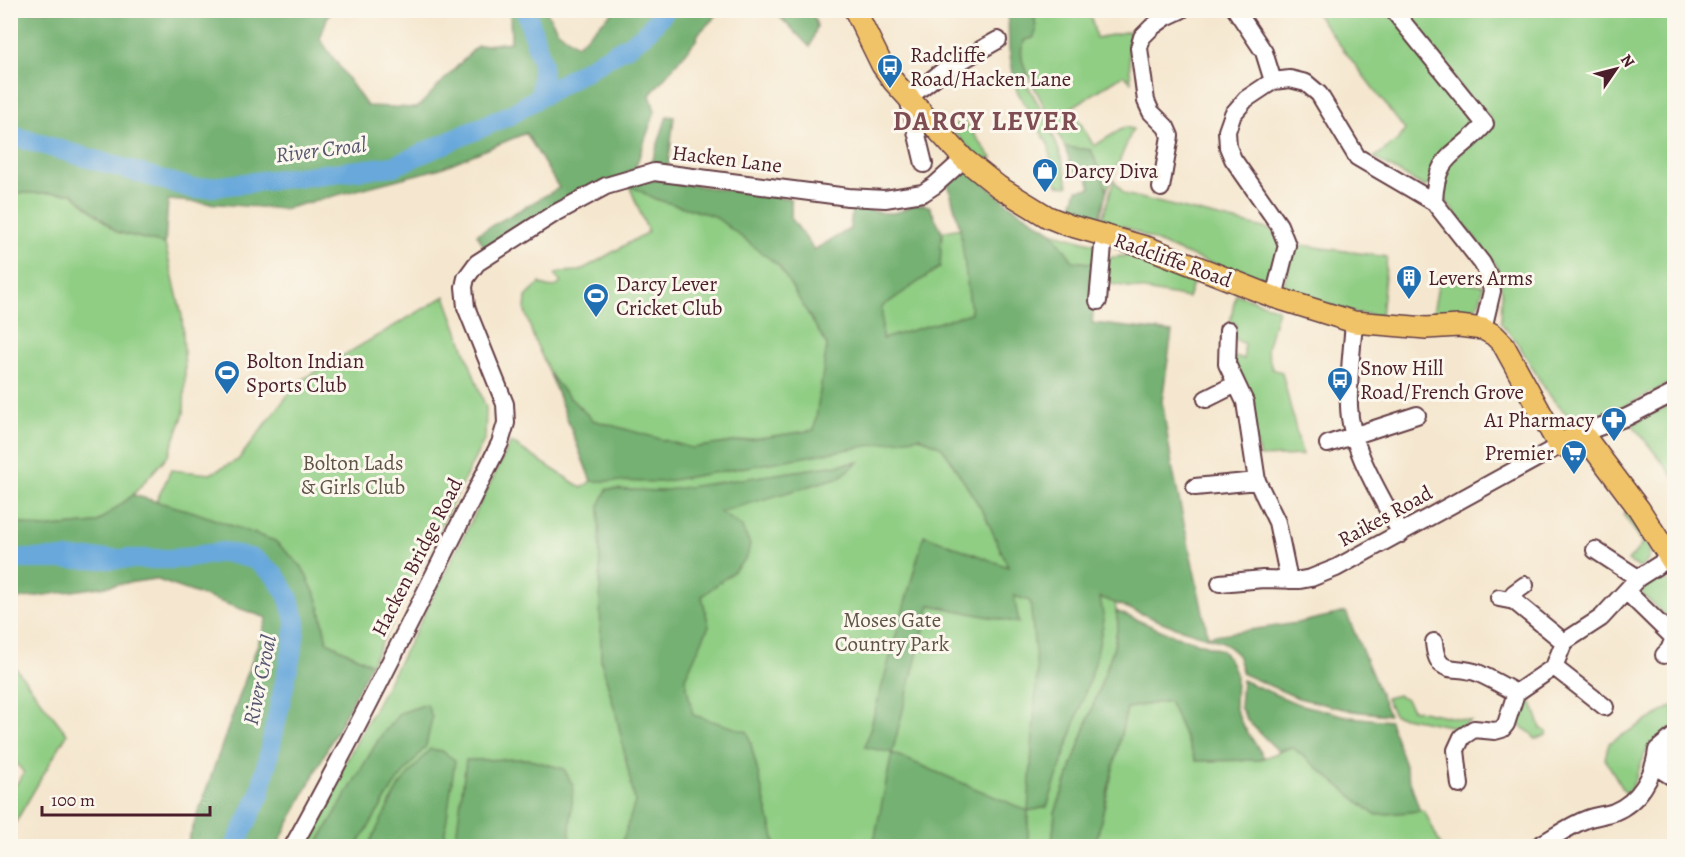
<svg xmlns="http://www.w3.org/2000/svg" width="1685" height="857" viewBox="0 0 1685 857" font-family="Alegreya,serif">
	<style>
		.green { fill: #90ce84; stroke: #6d7658; stroke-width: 1.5 }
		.forest { fill: #74b172; stroke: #5f684e; stroke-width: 1.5; fill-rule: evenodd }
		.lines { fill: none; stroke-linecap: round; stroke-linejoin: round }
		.river { stroke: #67a8db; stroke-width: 20 }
		.minor-casing { stroke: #643d44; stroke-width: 20 }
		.major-casing { stroke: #643d44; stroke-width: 24 }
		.minor { stroke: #fff; stroke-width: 16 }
		.major { stroke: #f1c369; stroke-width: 21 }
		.labels { text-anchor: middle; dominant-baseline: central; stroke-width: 6; stroke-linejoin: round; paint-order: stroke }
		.poi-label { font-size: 21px; fill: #4a1f2b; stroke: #fbf7ec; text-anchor: start }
		.street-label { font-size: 21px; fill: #4a1f2b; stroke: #fbf7ec }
		.park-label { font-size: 21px; fill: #5f5446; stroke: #fbf7ec }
		.water-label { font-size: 22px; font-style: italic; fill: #565671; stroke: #fbf7ec }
		.district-label { font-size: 27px; font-weight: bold; letter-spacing: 1.5px; fill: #7f4d54; stroke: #fbf7ec }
	</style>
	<rect width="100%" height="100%" fill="#fbf7ec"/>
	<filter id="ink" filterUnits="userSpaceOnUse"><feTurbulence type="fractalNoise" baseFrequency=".0167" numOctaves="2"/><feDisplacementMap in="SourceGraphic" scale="12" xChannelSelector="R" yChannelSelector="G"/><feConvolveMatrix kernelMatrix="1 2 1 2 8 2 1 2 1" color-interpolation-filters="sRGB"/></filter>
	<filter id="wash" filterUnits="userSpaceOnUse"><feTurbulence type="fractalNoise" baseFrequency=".008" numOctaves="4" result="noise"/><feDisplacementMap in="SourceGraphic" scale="24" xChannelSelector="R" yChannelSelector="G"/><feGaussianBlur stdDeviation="1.35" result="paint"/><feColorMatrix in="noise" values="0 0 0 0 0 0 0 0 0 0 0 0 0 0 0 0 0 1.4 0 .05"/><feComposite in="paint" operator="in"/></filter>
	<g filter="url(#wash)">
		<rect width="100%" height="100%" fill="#f5e7cf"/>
		<path class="green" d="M1034,11H1090L1096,38L1130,31L1128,43L1131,82L1123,75L1071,108L1094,146L1125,127L1133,129L1107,190L1091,150L1065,147L1022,63L1021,46L1025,40L1033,38L1036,31Z
			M1314,11H1393L1480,124L1428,185L1425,187L1374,158L1399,139L1405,130Z
			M1401,11H1674V381C1643,397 1611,416 1576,421C1546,402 1534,365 1513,337C1509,332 1504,329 1501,323L1502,291L1497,266L1449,205L1442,193V169L1493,123L1488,114L1478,111Z
			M1022,76C1043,110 1062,147 1068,186L1057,185L1051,166L1049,146L1017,91L1014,80Z
			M963,120L992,158L983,162L950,128Z
			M1114,180L1124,194L1272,230L1283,244L1270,286L1168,247L1124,226L1112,230L1100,226Z
			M629,185L724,190L791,199V218L814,250L850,229L853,205C865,209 878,214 892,213C909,212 908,201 929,206L942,232L960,228L1011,206L1052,232L1098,245L1092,323L1111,573L1118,624L1114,647L1055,813L1052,846H301L424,615L511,442L582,488L591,481L550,374L534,339L525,311L526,297L540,283C548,288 552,290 561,283L555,275L559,272L580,271L648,232Z
			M11,193H72L117,232L165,244L182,316L185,371L184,413L169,454L133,495L96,523L41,528L11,521Z
			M1295,244L1387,257L1381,316L1355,313L1287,292L1283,288Z
			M1130,255L1196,276L1188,298L1106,283L1108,258Z
			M1439,280L1483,285C1481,318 1460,317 1432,319Z
			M1236,294L1278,309L1267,349L1272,369L1282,372L1302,455L1260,457L1233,357L1244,359V343L1237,341L1233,336L1236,324L1230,322Z
			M445,296L486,408L485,438L371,664L327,642L318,600L156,502L171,470L210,474L238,460L298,382Z
			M1674,403V477L1632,424Z
			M1626,512C1637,528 1664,553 1640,568L1628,561L1643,543L1623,514Z
			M1657,579L1669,582L1674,587V624L1643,595L1642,590L1645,586Z
			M11,662L67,734L11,830V791L24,773L11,756Z
			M1528,692L1532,697L1531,700L1541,728L1547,732L1546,735L1535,739L1531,733L1515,723L1521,700Z
			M1398,695L1405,698L1412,709L1471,721L1459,728L1394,715L1386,698Z
			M1169,701L1196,761L1259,760L1292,747L1375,815L1424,810L1441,846H1095L1127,708Z
			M1674,705V726C1662,734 1650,742 1644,756C1638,769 1637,783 1626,794L1605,759L1609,743Z"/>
		<path class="forest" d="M10,11H333L328,15L320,39L367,106L417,108L477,46L511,42L510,11H546L558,31L577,45L614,11H721L698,34L697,39L650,95L655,111L635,169L486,250L477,234L559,188L526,133L441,168L284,209L168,200L165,244L117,232L72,193H11Z
			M774,11H812L817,26L810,47Z
			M1008,11H1034L1036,31L1033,38L1025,40C1018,51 1022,63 1028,74L1014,80L1009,49Z
			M667,116L674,117L668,167L651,165Z
			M1065,147L1091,150L1107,190L1098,224L1069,215L1077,190L1091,188L1087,175H1074Z
			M966,168L1011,206L1052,232L1073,261L1097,264L1092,323L1172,332L1162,401L1173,471L1208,636L1297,623L1346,612L1389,715L1352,711L1298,698L1243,674L1237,654L1223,642L1172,626L1100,597L1104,620L1095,663L1047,807L1028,811V846H873L892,753L865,747L924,535L1008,567L985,515L942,447L919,437L661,482L591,481L550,374L564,392L593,420L692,448L814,430L827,345L779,266L714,216L655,199L629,185L656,180L791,199V218L814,250L850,229L853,205C865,209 878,214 892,213C909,212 908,201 929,206L942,232L940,267L882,307V339L971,313L960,228L948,184ZM1014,596L1030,601L1037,672L1028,811L892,753L930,605L1019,623Z
			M859,462L840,477L720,512L741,526L750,544L747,557L733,572L702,596L709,626L685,678L693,715L748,732L776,846H621L635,802L616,714L601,661L599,506L607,489L660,491Z
			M133,495L194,512L275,541L302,567L318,600L327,642L371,664L277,846H204L188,841L267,618L155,579L11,600V521L41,528L96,523Z
			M1116,611L1170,634L1221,650L1228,657L1236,676L1235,707L1242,724L1264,757L1259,760L1196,761L1169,701L1127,708L1095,846H1052L1055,813L1114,647L1118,624Z
			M1242,680L1298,704L1350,717L1390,721L1420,811L1375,815L1292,747L1278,751L1248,721L1240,707Z
			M427,704L432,718L426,746L395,784L357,846H316L380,737L400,713Z
			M430,749L442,751L455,760L443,846H368L399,786Z
			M527,759L564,769L573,786L569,846H455L466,760Z"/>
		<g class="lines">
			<path class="river" d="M526,10L542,63L541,96
				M10,135L194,189L394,166L512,114L541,96L631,44L646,33L666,10
				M10,559H174L224,552L254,559L275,575L288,596L296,622L293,646L260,794L235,846"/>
		</g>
	</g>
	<g filter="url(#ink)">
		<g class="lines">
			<defs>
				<path id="minor" d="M1236,10L1264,52L1273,81
					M1393,10L1485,124C1457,157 1436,151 1434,202
					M924,164L908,98L943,71L998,40
					M1161,188L1170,136L1166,127L1151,112L1146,101L1139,48L1142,37L1152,27L1166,17L1181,10
					M1274,297L1287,245L1279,225L1233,159L1228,147L1227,131L1233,114L1246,99L1273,81L1290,79L1306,83L1319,94L1357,157L1434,202L1482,263L1489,276L1492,291L1483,329
					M1098,301L1104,235
					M1354,322C1352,350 1348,378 1349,406C1350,449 1382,497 1401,534
					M1228,330L1227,364L1245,402L1257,481L1277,522L1289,580
					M1206,399L1236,384
					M1582,433L1627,417L1674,393
					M1328,444L1417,415
					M1195,487L1257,481
					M1595,550L1638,578
					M1220,583L1263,579L1300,580L1311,578L1336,568L1559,446
					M1627,592L1674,638
					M1499,598L1514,601L1564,642
					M1514,601V593L1525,585
					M1434,642C1437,678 1453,664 1478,673C1491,679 1504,686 1516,693
					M1664,655L1669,650L1674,638
					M1554,667L1605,707
					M1655,766L1674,753
					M1655,766L1674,778
					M1460,785L1456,750L1462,737L1474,729L1495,731L1502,729L1506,724L1516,693L1554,667L1564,642L1601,618L1638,578L1671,557
					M293,846C366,714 432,578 500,443L506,423L505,404L466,307L464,287L466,278L477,263L552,215L606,186L654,172L848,197L885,199L923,193L935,185L964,159
					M1538,846C1553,838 1570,825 1587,819C1595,816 1605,815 1614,812C1639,802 1654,776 1657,750L1674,736"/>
				<path id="major" d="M855,10L882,65L894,82L964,159L999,187L1048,217L1068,225L1149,248L1274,297L1354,322L1426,328L1459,326L1483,329L1494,335L1503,344L1559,446L1582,433L1639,509L1674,564"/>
			</defs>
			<use href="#minor" class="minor-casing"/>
			<use href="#major" class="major-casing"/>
			<use href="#minor" class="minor"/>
			<use href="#major" class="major"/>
		</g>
	</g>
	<defs>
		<symbol id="bus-pin" viewBox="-11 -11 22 30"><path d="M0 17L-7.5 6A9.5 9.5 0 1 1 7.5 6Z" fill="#1f6fb2" stroke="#fbf7ec"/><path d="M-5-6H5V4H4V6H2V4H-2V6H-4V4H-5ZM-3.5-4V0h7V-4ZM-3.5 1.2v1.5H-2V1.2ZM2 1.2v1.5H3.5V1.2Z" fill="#fff"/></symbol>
		<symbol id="shop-pin" viewBox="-11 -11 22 30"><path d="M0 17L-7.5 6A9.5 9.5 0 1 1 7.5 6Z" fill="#1f6fb2" stroke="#fbf7ec"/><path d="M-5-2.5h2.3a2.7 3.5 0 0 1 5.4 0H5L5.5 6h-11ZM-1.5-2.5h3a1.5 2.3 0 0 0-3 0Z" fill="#fff"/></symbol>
		<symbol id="building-pin" viewBox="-11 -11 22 30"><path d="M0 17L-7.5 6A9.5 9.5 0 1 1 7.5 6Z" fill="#1f6fb2" stroke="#fbf7ec"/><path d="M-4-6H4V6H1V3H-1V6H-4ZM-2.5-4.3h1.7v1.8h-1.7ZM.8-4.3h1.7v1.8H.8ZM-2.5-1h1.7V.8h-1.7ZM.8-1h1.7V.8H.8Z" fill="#fff"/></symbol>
		<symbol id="stadium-pin" viewBox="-11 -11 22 30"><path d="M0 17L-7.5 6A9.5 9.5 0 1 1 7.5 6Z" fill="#1f6fb2" stroke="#fbf7ec"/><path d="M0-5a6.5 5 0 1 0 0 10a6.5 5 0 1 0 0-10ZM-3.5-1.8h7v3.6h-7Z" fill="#fff"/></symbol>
		<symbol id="pharmacy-pin" viewBox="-11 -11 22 30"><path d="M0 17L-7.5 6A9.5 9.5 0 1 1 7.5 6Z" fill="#1f6fb2" stroke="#fbf7ec"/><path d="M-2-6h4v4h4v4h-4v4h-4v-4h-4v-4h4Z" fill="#fff"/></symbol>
		<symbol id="supermarket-pin" viewBox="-11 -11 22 30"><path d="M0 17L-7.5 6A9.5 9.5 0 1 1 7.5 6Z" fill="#1f6fb2" stroke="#fbf7ec"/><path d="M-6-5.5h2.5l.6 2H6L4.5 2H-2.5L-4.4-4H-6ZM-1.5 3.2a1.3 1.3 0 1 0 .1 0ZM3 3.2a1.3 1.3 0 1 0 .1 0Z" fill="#fff"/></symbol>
	</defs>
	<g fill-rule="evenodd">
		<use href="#bus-pin" x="875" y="52" width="30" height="40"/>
		<use href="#shop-pin" x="1030" y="156" width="30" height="40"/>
		<use href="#building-pin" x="1394" y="263" width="30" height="40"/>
		<use href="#stadium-pin" x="581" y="281" width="30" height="40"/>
		<use href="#stadium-pin" x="212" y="358" width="30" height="40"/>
		<use href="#bus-pin" x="1325" y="365" width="30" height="40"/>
		<use href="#pharmacy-pin" x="1599" y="405" width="30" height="40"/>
		<use href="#supermarket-pin" x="1559" y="438" width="30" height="40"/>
	</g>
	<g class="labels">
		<g class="poi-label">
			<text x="910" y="55">Radcliffe<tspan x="910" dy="24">Road/Hacken Lane</tspan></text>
			<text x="1064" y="171">Darcy Diva</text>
			<text x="1428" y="278">Levers Arms</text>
			<text x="616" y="284">Darcy Lever<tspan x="616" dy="24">Cricket Club</tspan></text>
			<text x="246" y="361">Bolton Indian<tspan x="246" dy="24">Sports Club</tspan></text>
			<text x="1360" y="368">Snow Hill<tspan x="1360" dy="24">Road/French Grove</tspan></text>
			<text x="1594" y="420" text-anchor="end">A1 Pharmacy</text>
			<text x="1554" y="453" text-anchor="end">Premier</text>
		</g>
		<g class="street-label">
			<text transform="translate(727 159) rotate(7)">Hacken Lane</text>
			<text transform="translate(1173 260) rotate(20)">Radcliffe Road</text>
			<text transform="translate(1385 516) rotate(-29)">Raikes Road</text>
			<text transform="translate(417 557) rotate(-63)">Hacken Bridge Road</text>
		</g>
		<g class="park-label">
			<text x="353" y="463">Bolton Lads<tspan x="353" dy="24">&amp; Girls Club</tspan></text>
			<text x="892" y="620">Moses Gate<tspan x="892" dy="24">Country Park</tspan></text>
		</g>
		<g class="water-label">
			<text transform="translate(321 150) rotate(-7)">River Croal</text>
			<text transform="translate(260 680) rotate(-78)">River Croal</text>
		</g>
		<g class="district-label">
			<text x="986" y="121">DARCY LEVER</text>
		</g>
	</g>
	<rect width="1685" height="857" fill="none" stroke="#fbf7ec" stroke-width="36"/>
	<g transform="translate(1616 69) rotate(55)" stroke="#fbf7ec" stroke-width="4.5" paint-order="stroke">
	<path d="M0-4.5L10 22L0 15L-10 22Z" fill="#4a1f2b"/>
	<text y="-9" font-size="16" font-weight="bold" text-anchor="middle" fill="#4a1f2b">N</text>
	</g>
	<path d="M42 806v9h168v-9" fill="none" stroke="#4a1f2b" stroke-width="3"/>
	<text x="51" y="806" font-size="18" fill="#4a1f2b" stroke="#fbf7ec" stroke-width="4.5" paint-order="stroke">100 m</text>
</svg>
